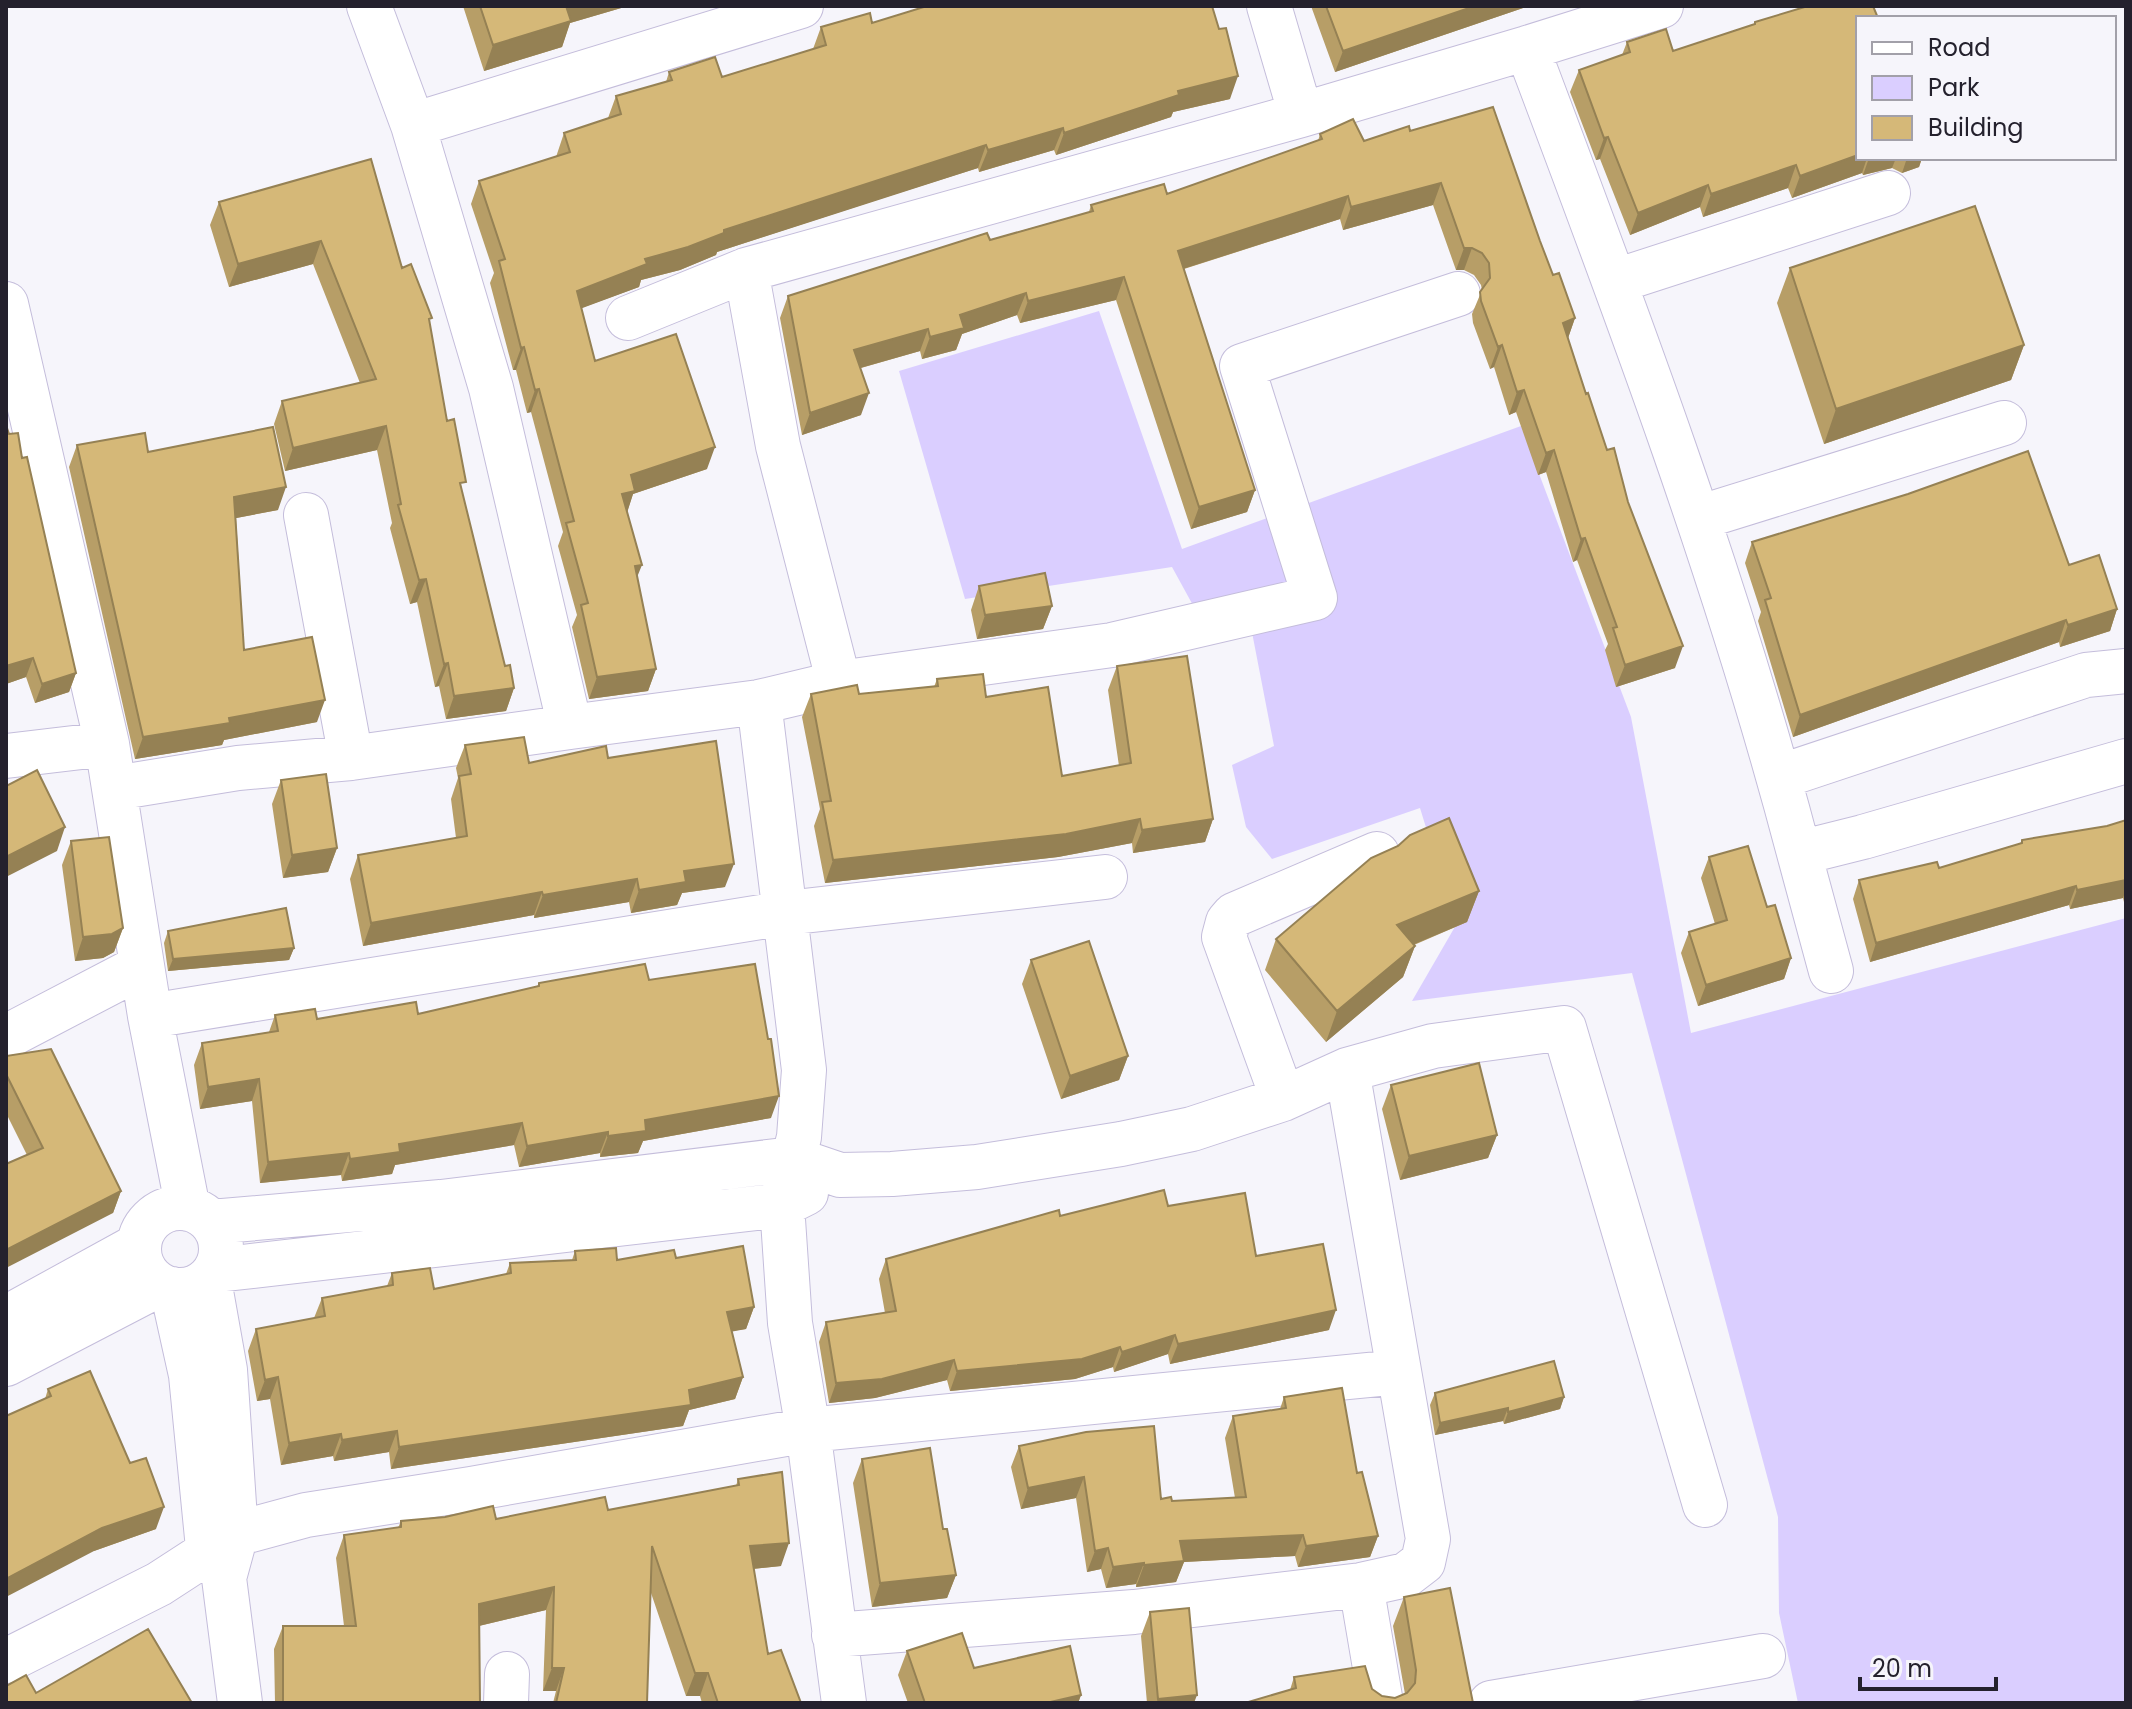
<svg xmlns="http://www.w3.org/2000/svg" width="2132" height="1709" viewBox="0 0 2132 1709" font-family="Poppins,sans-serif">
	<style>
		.green { fill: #daceff }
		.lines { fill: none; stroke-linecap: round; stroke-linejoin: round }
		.minor-casing { stroke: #c4bddb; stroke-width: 46 }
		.minor { stroke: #fff; stroke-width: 44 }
		.wall { fill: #b79e67 }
		.shaded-wall { fill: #958154 }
		.building { fill: #d5b878; stroke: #958154; stroke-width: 2 }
	</style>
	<rect width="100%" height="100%" fill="#f6f5fb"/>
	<path class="green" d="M1099,311L1182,549L1521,426L1631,717L1691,1033L2126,918V1703H1798L1779,1613L1778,1517L1632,973L1412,1001L1456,925L1420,808L1272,859L1246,827L1232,765L1274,746L1250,622L1206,629L1172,567L965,599L899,371Z"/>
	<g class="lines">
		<defs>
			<path id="minor" d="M369,6L413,125L491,388L570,727L759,702L839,683L1112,645L1315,598L1242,366L1458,294
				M1269,6L1301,115
				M1527,48L1661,6
				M413,125L801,6
				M746,270L778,446L839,683
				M1616,281L1888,193
				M6,304L107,744L150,1016L188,1209
				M628,318L746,270L1301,115L1527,48C1627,313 1727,579 1799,853L1863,837L2126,761
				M306,515L351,758
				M1698,518L2004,423
				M759,702L804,1070L799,1137L782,1205L790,1323L808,1430L844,1703
				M6,756L107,744
				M1779,777L2086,675L2126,671
				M115,788L238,768L351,758L570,727
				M1799,853L1831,971
				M150,1016L786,913L1105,877
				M6,1037L142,966
				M1283,1099L1224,937L1228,922L1234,915L1377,854
				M139 1249a41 41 0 1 1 82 0a41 41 0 1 1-82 0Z
				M211,1222L441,1202L793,1159L840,1175L892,1174L977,1167L1121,1144L1192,1129L1283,1099L1347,1070L1433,1046L1564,1028L1705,1505
				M217,1270L782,1205L806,1193
				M209,1280L225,1370L236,1534L224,1578L240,1703
				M172,1289L191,1375L208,1548
				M6,1318L139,1245
				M6,1364L158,1285
				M1361,1585L1381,1703
				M834,1635L1134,1612L1361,1585L1406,1575L1423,1562L1428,1539L1347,1070
				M6,1661L159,1584L236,1534L306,1515L471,1489L808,1430L1399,1372
				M506,1703L507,1674
				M1491,1703L1763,1656"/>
		</defs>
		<use href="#minor" class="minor-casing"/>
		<use href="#minor" class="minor"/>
	</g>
	<path class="wall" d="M463,6H628L570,23L562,47L484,71Z
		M1311,6H1529L1335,72Z
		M1755,22L1858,158H1922L1919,167L1902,173L1892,168L1863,175L1862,173L1792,198L1788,188L1703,217L1700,207L1630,235L1600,159L1596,160L1570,92L1579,70L1622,55L1627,42L1673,51L1754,25Z
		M872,23L1230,99L1173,112L1171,117L1056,155L1054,150L979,172L978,168L886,197L717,252L716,255L680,270L641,280L639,287L581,308L595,361L707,469L633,494L627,512L637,576L656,669L648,691L589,699L572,627L577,615L558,546L563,532L531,412L527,413L516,370H513L490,283L494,273L471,204L479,181L556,157L564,133L608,118L616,96L666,82L669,72L722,77L813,49L821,27Z
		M1410,131L1540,241L1553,275L1575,318L1568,338L1675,668L1616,687L1605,650L1608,644L1577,560L1573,562L1546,472L1538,475L1516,412L1509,415L1494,367L1490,369L1473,323L1472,314L1482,290L1481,285L1474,275L1464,270H1456L1433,205L1343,230L1340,219L1184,269L1255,490L1247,512L1191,529L1116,300L1020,323L1017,315L962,334L956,350L922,359L920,351L861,368V415L802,435L780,318L788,296L1089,212L1091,205L1167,194L1318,141L1320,134L1364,141Z
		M219,202L402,268L430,324L447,421L462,492L505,666L514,688L506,711L446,719L439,686L435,687L417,602L410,604L390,528L392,523L377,450L285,471L274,424L282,401L360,383L313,264L229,287L210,225Z
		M1790,268L2024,345L2011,380L1824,444L1777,303Z
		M6,425L9,434L22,458L76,673L69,692L35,703L26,677L6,684Z
		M77,445L148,452L278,510L236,518L244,650L317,722L224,740L222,745L135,759L69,467Z
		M1752,542L2069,565L2117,609L2110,631L2060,647L2059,642L1793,737L1758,621L1761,612L1745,563Z
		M979,586L1052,606L1043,629L977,639L971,610Z
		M1117,666L1213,819L1205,842L1133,853L1132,843L1058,857L825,883L814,826L820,809L802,717L811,694H859L934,687L937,679L986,697L1062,776L1119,766L1108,690Z
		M465,745L529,763L608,758L725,887L682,893L677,905L631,913L629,902L534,918V915L363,946L350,879L358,855L456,838L451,799L458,778L456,768Z
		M281,780L337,848L328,872L283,878L272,804Z
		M2126,820V901L2124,902L2123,898L2070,909L2069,905L1870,962L1853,899L1859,880L1939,868L2020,844L2022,840L2107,826Z
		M71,841L123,928L114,952L103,958L75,961L62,865Z
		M1709,857L1767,907L1791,958L1784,979L1698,1006L1681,953L1689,932L1715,924L1701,878Z
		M1479,891L1467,922L1414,945L1415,946L1403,977L1326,1042L1265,970L1276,939Z
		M168,931L294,948L289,960L168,971L164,943Z
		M1031,960L1128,1056L1119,1080L1061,1099L1022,984Z
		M649,980L771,1118L643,1141L638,1153L600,1157V1153L519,1167L514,1145L395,1165L392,1174L342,1181L341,1175L260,1183L252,1101L200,1109L194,1065L202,1043L269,1032L275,1015L317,1019L418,1014L537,987L539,983Z
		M6,1074L121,1191L113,1213L27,1155L6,1113Z
		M1391,1085L1497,1135L1488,1158L1400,1180L1382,1109Z
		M1168,1206L1256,1256L1329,1330L1170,1364L1168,1354L1114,1372L1113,1367L1075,1379L950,1391L947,1380L875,1398L829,1403L819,1342L826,1322L885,1313L879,1279L886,1259L1060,1216Z
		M575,1251L617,1260L676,1258L754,1307L746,1329L731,1331L743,1377L735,1399L689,1410L683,1426L391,1469L389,1452L334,1461L333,1456L281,1465L270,1399L257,1401L248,1351L256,1329L314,1318L322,1298L387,1286L392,1273L434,1289L506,1274L510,1263L572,1260Z
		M48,1389L156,1529L94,1551L45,1399Z
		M1435,1393L1564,1397L1560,1409L1504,1424L1503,1421L1435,1435L1430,1405Z
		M1284,1397L1357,1473L1378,1536L1370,1557L1298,1567L1295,1556L1184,1562L1176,1582L1136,1587V1584L1106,1588L1101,1569L1087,1572L1076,1498L1021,1509L1011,1467L1019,1446L1161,1499L1172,1501L1235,1498L1225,1438L1233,1416L1280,1409Z
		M862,1459L943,1529L956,1575L947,1598L872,1607L853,1483Z
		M738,1479L781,1566L753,1569L768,1654L801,1703H702L700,1696H686L650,1590L647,1703H553L556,1691H543L546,1610L479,1626L480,1703H275L274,1649L283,1626H344L336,1558L344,1535L398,1528L401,1521L496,1519L608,1510L736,1486Z
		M1450,1588L1473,1703H1245L1290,1690L1294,1677L1365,1666L1372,1689L1382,1696L1395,1698L1405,1694L1393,1626L1404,1597Z
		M1150,1612L1194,1703H1147L1141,1636Z
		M907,1651L974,1668L1081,1695L1078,1703H908L898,1675Z"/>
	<path class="shaded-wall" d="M564,6H628L570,23L562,47L484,71L493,45Z
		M1475,6H1529L1335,72L1343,51Z
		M1238,76L1230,99L1173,112L1171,117L1056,155L1064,133L1178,91Z
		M1063,128L1054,150L979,172L988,150Z
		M1608,137L1600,159L1596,160L1604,138Z
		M986,145L978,168L717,252L716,255L680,270L641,280L639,287L569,313L577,291L645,259L724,230Z
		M1858,155V158H1867L1862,173L1792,198L1800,176Z
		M1869,158H1896L1892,168L1863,175Z
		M1907,158H1922L1919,167L1902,173Z
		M1796,165L1788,188L1703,217L1711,194Z
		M1441,183L1433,205L1343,230L1351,207Z
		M1708,185L1700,207L1630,235L1638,213Z
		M1348,196L1340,219L1170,273L1178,251Z
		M321,241L313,264L229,287L238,264Z
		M1464,248H1472L1464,270H1456Z
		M1124,277L1116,300L1020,323L1028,301Z
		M1026,293L1017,315L962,334L956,350L922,359L930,337L960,315Z
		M1575,318L1567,341L1563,323Z
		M928,329L920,351L846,372L854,350Z
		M1502,345L1494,367L1490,369L1498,347Z
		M2024,345L2011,380L1824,444L1836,409Z
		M524,347L516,370H513L521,348Z
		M539,389L531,412L527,413L535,390Z
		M1524,390L1516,412L1509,415L1517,392Z
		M869,393L861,415L802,435L810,413Z
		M386,426L377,450L285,471L293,448Z
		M715,447L707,469L633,494L627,513L622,494L631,475Z
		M1554,450L1546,472L1538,475L1546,453Z
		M286,487L278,510L226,520L234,497Z
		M1255,490L1247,512L1191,529L1199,507Z
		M1585,538L1577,560L1573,562L1581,539Z
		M642,565L633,587L635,566Z
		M426,579L417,602L410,604L419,580Z
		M1052,606L1043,629L977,639L985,615Z
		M2117,609L2110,631L2060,647L2068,625Z
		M2066,620L2059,642L1793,737L1800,715Z
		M1683,646L1675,668L1616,687L1625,665Z
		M33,658L26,677L6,684V666Z
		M448,663L439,686L435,687L444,664Z
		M656,669L648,691L589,699L597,677Z
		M76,673L69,692L35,703L42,684Z
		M514,688L506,711L446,719L454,696Z
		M325,700L317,722L224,740L222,745L135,759L143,737L229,718Z
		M1140,819L1132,843L1058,857L825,883L833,860Z
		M1213,819L1205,842L1133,853L1142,830Z
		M65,827L57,851L6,877V857Z
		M337,848L328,872L283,878L292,855Z
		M734,864L725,887L682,893L677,905L631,913L639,890L684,871Z
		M637,879L629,902L534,918L543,895Z
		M2126,880V890L2123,898L2070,909L2077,890Z
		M2076,886L2069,905L1870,962L1876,943Z
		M1479,891L1467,922L1386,956L1397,925Z
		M542,892L534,915L363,946L371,923Z
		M123,928L114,952L103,958L75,961L83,937Z
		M1415,946L1403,977L1326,1042L1337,1011Z
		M294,948L289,960L168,971L173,959Z
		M1791,958L1784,979L1698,1006L1706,985Z
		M1128,1056L1119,1080L1061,1099L1070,1076Z
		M259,1079L252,1101L200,1109L208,1087Z
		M779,1096L771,1118L643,1141L638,1153L600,1157L608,1136L645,1120Z
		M522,1123L514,1145L395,1165L392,1174L342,1181L350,1159L399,1144Z
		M608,1132L600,1153L519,1167L527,1146Z
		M1497,1135L1488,1158L1400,1180L1409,1156Z
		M349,1153L341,1175L260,1183L268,1162Z
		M121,1191L113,1213L6,1268V1250Z
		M754,1307L746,1329L719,1334L727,1312Z
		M1336,1310L1329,1330L1170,1364L1178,1344Z
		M1175,1335L1168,1354L1114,1372L1122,1352Z
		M1120,1347L1113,1367L1075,1379L950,1391L957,1371Z
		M954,1360L947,1380L875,1398L829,1403L836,1383Z
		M278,1377L270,1399L257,1401L265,1380Z
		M743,1377L735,1399L689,1410L683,1426L391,1469L399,1447L689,1390Z
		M1564,1397L1560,1409L1504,1424L1508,1412Z
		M1508,1408L1503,1421L1435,1435L1440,1423Z
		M397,1431L389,1452L334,1461L342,1440Z
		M341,1434L333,1456L281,1465L289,1443Z
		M1084,1477L1076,1498L1021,1509L1028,1488Z
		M164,1507L156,1529L94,1551L6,1597V1579L102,1528Z
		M1303,1535L1295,1556L1184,1562L1176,1582L1136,1587L1144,1565L1180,1541Z
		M1378,1536L1370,1557L1298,1567L1306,1546Z
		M789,1543L781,1566L741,1570L750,1546Z
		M1108,1548L1101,1569L1087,1572L1095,1551Z
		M1144,1563L1136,1584L1106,1588L1113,1567Z
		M956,1575L947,1598L872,1607L880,1583Z
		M554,1587L546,1610L470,1628L479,1604Z
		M552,1668H564L556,1691H543Z
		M695,1673H708L700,1696H686Z
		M1081,1695L1078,1703H1046Z
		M1197,1695L1194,1703H1156L1158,1699Z"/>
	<path class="building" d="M480,6H566L571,21L493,45Z
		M927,6H1212L1219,29L1226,28L1238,76L1178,91L1179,95L1064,133L1063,128L988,150L986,145L894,175L724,230V233L688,247L645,259L647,264L577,291L595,361L676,334L715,447L631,475L635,491L622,494L642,565L635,566L656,669L597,677L581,605L588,603L566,523L574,521L539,389L535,390L524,347L521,348L499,261L505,259L479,181L570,152L564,133L621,114L616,96L672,80L669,72L715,57L722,77L826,45L821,27L870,13L872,23Z
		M1326,6H1475L1343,51Z
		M1808,6H1873L1878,18H1858V155L1800,176L1796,165L1711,194L1708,185L1638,213L1608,137L1604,138L1579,70L1630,52L1627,42L1666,29L1673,51L1755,24V22Z
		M1493,107L1540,241L1553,275L1559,273L1575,318L1563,323L1586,394L1588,393L1607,450L1614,448L1628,502L1683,646L1625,665L1613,628L1617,627L1585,538L1581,539L1554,450L1546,453L1524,390L1517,392L1502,345L1498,347L1481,301L1480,292L1490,278L1489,263L1482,253L1472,248H1464L1441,183L1351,207L1348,196L1178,251L1255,490L1199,507L1124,277L1028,301L1026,293L960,315L964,328L930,337L928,329L854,350L869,393L810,413L788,296L987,233L990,240L1093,211L1091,205L1164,184L1167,194L1322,139L1320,134L1353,119L1364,141L1409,126L1410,131Z
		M371,159L402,268L411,264L432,318L429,319L447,421L454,419L466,482L460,483L505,666L510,665L514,688L454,696L448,663L444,664L426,579L419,580L398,505L401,504L386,426L293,448L282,401L376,379L321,241L238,264L219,202Z
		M1975,206L2024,345L1836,409L1790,268Z
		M6,425L9,434L18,433L22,458L27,457L76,673L42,684L33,658L6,666Z
		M273,427L286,487L234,497L244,650L312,637L325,700L229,718L230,723L143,737L77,445L145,433L148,452Z
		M2028,451L2069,565L2099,555L2117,609L2068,625L2066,620L1800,715L1765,600L1771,598L1752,542L1908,494Z
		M1045,573L1052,606L985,615L979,586Z
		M1187,656L1213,819L1142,830L1140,819L1066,834L833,860L822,802L831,801L811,694L857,685L859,694L938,686L937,679L983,674L986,697L1048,687L1062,776L1131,763L1117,666Z
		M524,737L529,763L606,746L608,758L716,741L734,864L684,871L686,882L639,890L637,879L543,895L542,892L371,923L358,855L467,836L459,776L471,774L465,745Z
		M37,770L65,827L6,857V786Z
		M326,774L337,848L292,855L281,780Z
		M1449,818L1479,891L1397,925L1415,946L1337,1011L1276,939L1371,858L1398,846L1410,835Z
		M2126,820V880L2077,890L2076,886L1876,943L1859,880L1937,862L1939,868L2022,843V840L2107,826Z
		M109,837L123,928L112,934L83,937L71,841Z
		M1748,846L1767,907L1775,905L1791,958L1706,985L1689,932L1727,920L1709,857Z
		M286,908L294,948L173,959L168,931Z
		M1089,941L1128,1056L1070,1076L1031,960Z
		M645,964L649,980L755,964L768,1039H771L779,1096L645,1120L646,1131L608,1136V1132L527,1146L522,1123L399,1144L400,1152L350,1159L349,1153L268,1162L259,1079L208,1087L202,1043L278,1031L275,1015L315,1009L317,1019L416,1002L418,1014L539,986V983Z
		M51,1049L121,1191L6,1250V1164L43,1148L6,1074V1056Z
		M1479,1063L1497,1135L1409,1156L1391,1085Z
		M1164,1190L1168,1206L1245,1193L1256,1256L1323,1244L1336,1310L1178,1344L1175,1335L1122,1352L1120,1347L1082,1359L957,1371L954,1360L882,1379L836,1383L826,1322L896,1311L886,1259L1059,1210L1060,1216Z
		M743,1246L754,1307L727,1312L743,1377L689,1390L691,1405L399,1447L397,1431L342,1440L341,1434L289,1443L278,1377L265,1380L256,1329L325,1316L322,1298L393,1285L392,1273L430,1268L434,1289L511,1273L510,1263L576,1260L575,1251L616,1248L617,1260L674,1250L676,1258Z
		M1554,1361L1564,1397L1508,1412V1408L1440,1423L1435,1393Z
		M90,1371L130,1463L146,1458L164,1507L102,1528L6,1579V1416L51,1396L48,1389Z
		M1342,1388L1357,1473L1362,1472L1378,1536L1306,1546L1303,1535L1180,1541L1184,1561L1144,1565V1563L1113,1567L1108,1548L1095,1551L1084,1477L1028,1488L1019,1446L1086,1432L1154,1426L1161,1499L1171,1497L1172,1501L1246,1497L1233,1416L1286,1408L1284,1397Z
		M930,1448L943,1529H947L956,1575L880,1583L862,1459Z
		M782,1472L789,1543L750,1546L768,1654L781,1650L801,1703H718L708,1673H695L652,1546L647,1703H556L564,1668H552L554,1587L479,1604L480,1703H283V1626H356L344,1535L401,1527V1521L445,1517L493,1506L496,1519L605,1497L608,1510L739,1485L738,1479Z
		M1450,1588L1473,1703H1245L1296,1688L1294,1677L1365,1666L1372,1689L1382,1696L1395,1698L1407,1693L1415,1683L1416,1670L1404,1597Z
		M1189,1608L1197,1695L1158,1699L1150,1612Z
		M148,1629L192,1703H6V1686L26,1675L36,1693Z
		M962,1633L974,1668L1070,1646L1081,1695L1046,1703H925L907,1651Z"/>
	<rect width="2132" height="1709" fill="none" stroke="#24212d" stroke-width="16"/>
	<rect x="1856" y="16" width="260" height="144" fill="#f6f5fb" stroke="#a2a0a9" stroke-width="2"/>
	<rect x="1872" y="42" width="40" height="12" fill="#ffffff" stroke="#a2a0a9" stroke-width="2"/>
	<text x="1928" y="56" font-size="24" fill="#24212d">Road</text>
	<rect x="1872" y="76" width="40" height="24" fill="#daceff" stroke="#a2a0a9" stroke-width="2"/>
	<text x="1928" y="96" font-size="24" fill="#24212d">Park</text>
	<rect x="1872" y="116" width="40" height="24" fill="#d5b878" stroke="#a2a0a9" stroke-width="2"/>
	<text x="1928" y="136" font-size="24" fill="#24212d">Building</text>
	<path d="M1860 1677v12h136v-12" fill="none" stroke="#24212d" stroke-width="4"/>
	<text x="1872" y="1677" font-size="24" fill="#24212d" stroke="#f6f5fb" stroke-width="6" paint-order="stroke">20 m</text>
</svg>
